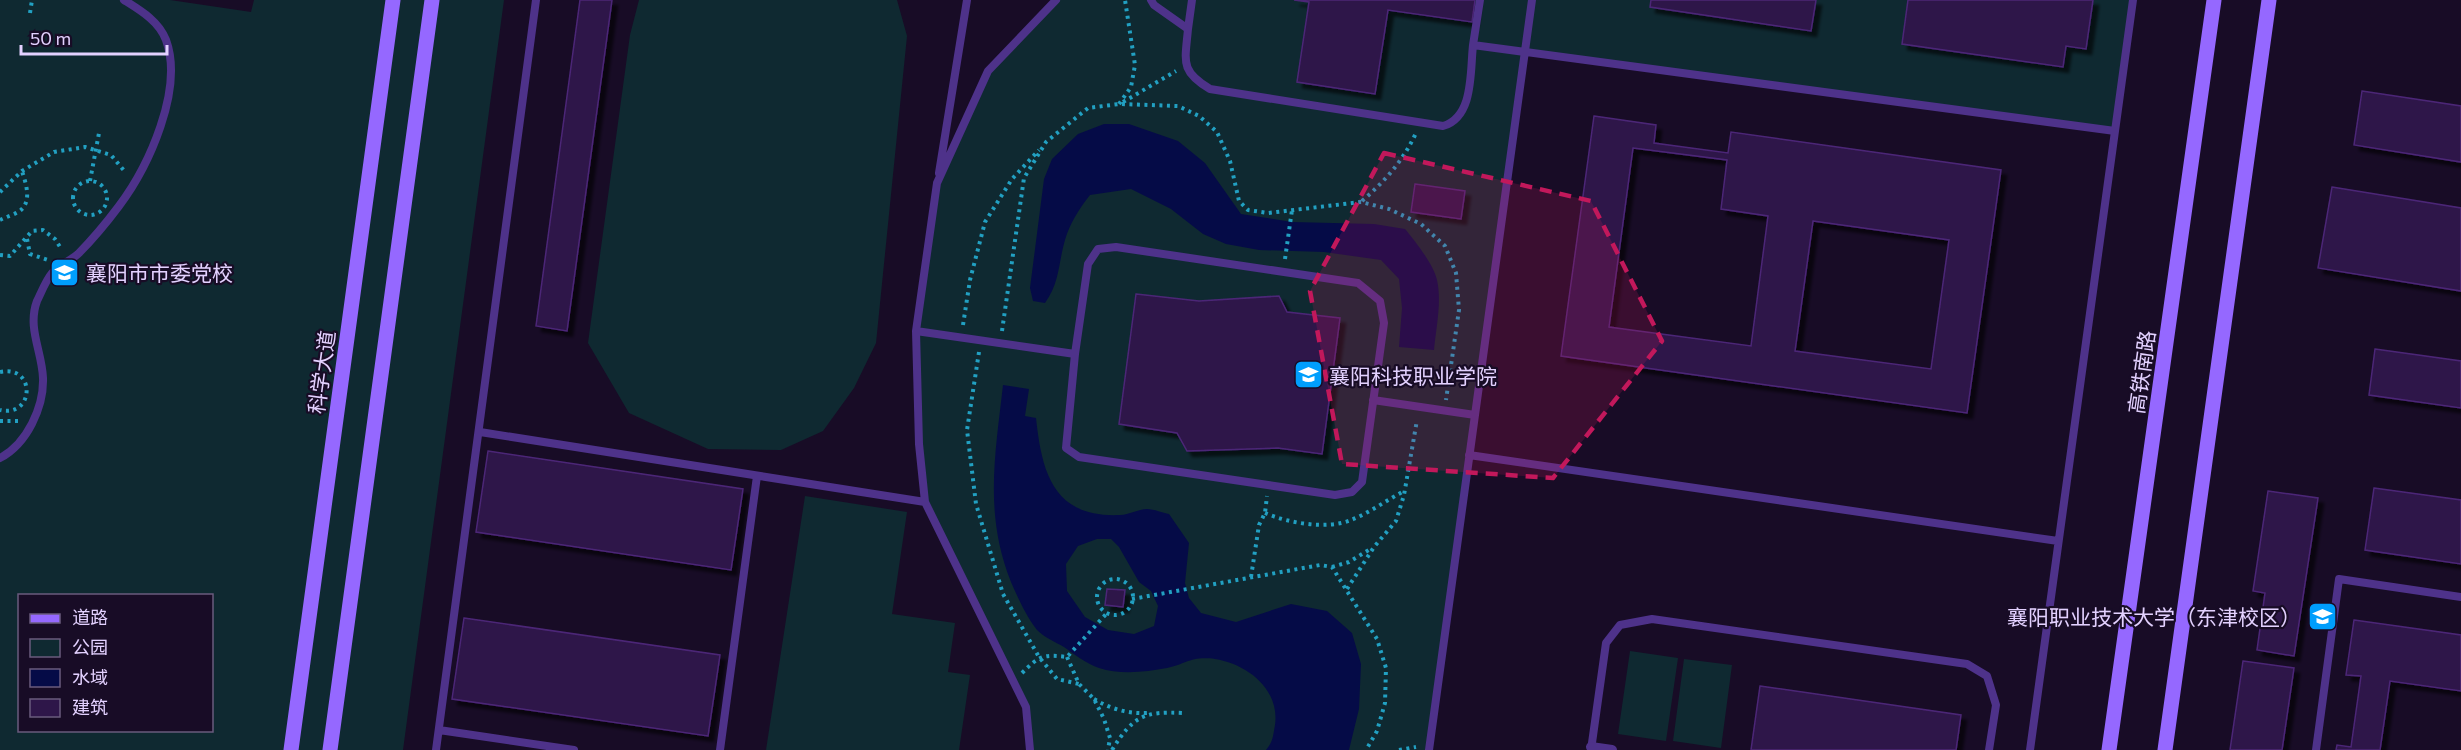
<svg xmlns="http://www.w3.org/2000/svg" width="2461" height="750" viewBox="0 0 2461 750" font-family="Commissioner,'Noto Sans SC',sans-serif">
	<style>
		.green { fill: #0f2931; fill-rule: evenodd }
		.water { fill: #050b47; fill-rule: evenodd }
		.building { fill: #2e1649; stroke: #4c2677; stroke-width: 1.5; fill-rule: evenodd; filter: url(#shadow) }
		.lines { fill: none; stroke-linecap: round; stroke-linejoin: round }
		.path { stroke: #22a0c2; stroke-width: 4; stroke-dasharray: 3 4.5; stroke-linecap: butt }
		.service { stroke: #4e328a; stroke-width: 8 }
		.pedestrian { stroke: #4e328a; stroke-width: 10 }
		.secondary { stroke: #9568ff; stroke-width: 15 }
		.marked { fill: #c2185b; fill-opacity: 0.2; stroke: #c2185b; stroke-width: 4.5; stroke-dasharray: 12 8; stroke-linejoin: round }
		.labels { text-anchor: middle; dominant-baseline: central; stroke-width: 4.5; stroke-linejoin: round; paint-order: stroke }
		.poi-label { font-size: 21px; fill: #e3d1ff; stroke: #180c26; text-anchor: start }
		.street-label { font-size: 21px; fill: #e3d1ff; stroke: #180c26 }
	</style>
	<defs>
		<filter id="shadow"><feDropShadow dx="5.5" dy="5.5" stdDeviation="1.5" flood-color="#0009"/></filter>
	</defs>
	<rect width="100%" height="100%" fill="#180c26"/>
	<path class="green" d="M0,0H170L251,12L254,0H504L403,750H0ZM20,596H212V730H20Z
		M639,0H897L907,36L876,343L854,388L823,431L781,450L708,449L629,413L588,343L630,35Z
		M1056,0H2133L2115,131L1525,53L1429,750H1030L1026,707L925,502L916,331L937,183L988,71Z
		M805,496L907,512L892,614L955,623L948,672L970,675L959,750H766Z
		M1630,651L1678,658L1666,741L1618,734Z
		M1684,659L1732,665L1721,748L1673,741Z"/>
	<path class="water" d="M1104,124H1129L1178,141L1205,163L1241,214L1292,222L1374,224L1405,229C1415,241 1434,265 1437,280C1442,302 1436,328 1434,350L1399,347L1402,308L1399,279L1381,260L1324,252L1259,250L1226,244L1203,234L1171,209L1131,189L1090,195C1079,209 1070,223 1065,240C1058,264 1060,282 1045,303L1033,301L1030,288L1044,179L1052,159L1078,134Z
		M1003,385L1029,389L1025,416L1036,418C1042,474 1054,518 1120,515C1129,515 1138,509 1147,509C1154,509 1163,513 1169,514L1189,543L1185,583L1189,598L1201,613L1236,622L1291,604L1327,611L1352,633L1361,664L1359,709L1349,750H1266C1273,742 1273,736 1275,725C1280,689 1247,664 1215,659C1190,656 1187,664 1167,668C1146,672 1120,675 1099,668C1087,664 1074,654 1064,647C1055,642 1044,637 1037,630C1026,616 1018,598 1011,582C984,514 995,456 1003,385ZM1097,539H1111L1119,547L1139,582L1151,591L1158,606L1154,626L1134,634L1108,630L1085,617L1067,591L1066,564L1078,546Z"/>
	<path class="building" d="M580,0H612L567,331L536,326Z
		M1294,0H1475L1472,22L1388,10L1375,94L1297,82L1309,2Z
		M1651,0H1816L1811,31L1650,7Z
		M1908,0H2093L2086,49L2066,46L2063,67L1902,44Z
		M2362,91L2461,106V162L2354,145Z
		M1594,116L1656,125L1654,143L1728,153L1731,132L2001,170L1967,413L1561,356ZM1633,148L1727,160L1721,209L1768,216L1751,346L1609,327ZM1813,221L1949,240L1931,369L1795,351Z
		M1415,184L1465,191L1461,219L1411,212Z
		M2332,187L2461,208V291L2318,268Z
		M1136,294L1199,301L1279,296L1287,312L1340,318L1322,454L1278,448L1187,451L1177,433L1119,424Z
		M2375,349L2461,361V408L2369,395Z
		M488,451L743,489L731,570L476,532Z
		M2374,488L2461,500V564L2365,550Z
		M2268,491L2318,498L2294,656L2257,650L2265,593L2253,591Z
		M1107,589L1125,590L1123,607L1105,605Z
		M464,618L720,655L708,736L452,699Z
		M2354,620L2461,635V691L2390,681L2380,750H2336L2337,745L2351,747L2361,676L2346,675Z
		M2243,661L2294,668L2282,750H2230Z
		M1760,686L1961,715L1956,750H1751Z"/>
	<g class="lines">
		<path class="path" d="M30,13L32,0
			M1123,102L1176,71
			M1119,104L1131,87L1135,65L1125,0
			M90,181L99,133
			M73 198a17 17 0 1 1 34 0a17 17 0 1 1-34 0Z
			M0,192L22,171L54,152L85,147L111,155L126,173
			M1362,201C1385,181 1403,161 1416,133
			M0,220C6,217 13,215 18,212C33,203 26,184 22,171
			M27,239L30,254L48,260
			M0,255L10,256L32,231L43,230L55,239L62,250
			M1285,259L1292,210
			M963,325L970,280L985,222L1012,179L1039,150
			M1002,331L1024,178L1046,142L1088,108L1119,104L1178,106L1199,116L1217,132L1230,161L1239,201L1248,210L1268,213L1361,202L1389,209L1421,224L1445,246L1456,273L1459,310L1446,400
			M979,352L967,430L976,504L1003,594L1039,657L1057,679L1079,684
			M0,372C36,364 35,418 0,410
			M0,421H20
			M1265,513C1288,523 1327,530 1351,520C1369,513 1387,500 1404,491
			M1332,567L1349,562L1372,548
			M1251,577L1259,525L1265,513L1267,496
			M1097 597a18 18 0 1 1 36 0a18 18 0 1 1-36 0Z
			M1347,589L1374,547L1396,521L1404,495L1417,420
			M1132,599L1320,565L1332,567L1377,639L1386,668L1385,703L1377,731L1366,750
			M1067,657L1079,684L1094,699L1104,719L1110,738L1108,750
			M1022,673C1039,656 1043,654 1067,657L1107,613
			M1094,699C1111,709 1128,714 1147,713
			M1112,750C1133,716 1144,711 1183,713
			M1399,750L1416,747"/>
		<path class="service" d="M1151,0L1154,5L1188,29C1185,62 1180,71 1210,89L1443,126C1474,117 1470,72 1473,45L2115,131
			M1188,29L1192,0
			M1473,45L1480,0
			M939,173L967,0
			M916,331L1075,354L1088,264L1098,249L1116,247L1358,283L1380,301L1384,323L1362,482L1352,492L1335,495L1079,457L1066,448L1075,354
			M1373,400L1475,415
			M480,432L925,502
			M1469,455L2058,541
			M0,458C27,444 44,407 43,378C42,351 27,328 37,301C41,293 46,280 52,273C59,265 70,261 78,254C92,240 107,222 119,206C149,166 184,89 166,40C159,21 140,10 124,0
			M439,730L574,750
			M436,750L536,0
			M720,750L757,476
			M1030,750L1026,707L925,502L919,444L916,331L937,183L988,71L1056,0
			M1429,750L1532,0
			M1591,750L1606,643L1620,625L1652,619L1967,664L1987,676L1996,705L1989,750
			M2030,750L2133,0
			M2316,750L2339,579L2461,597"/>
		<path class="pedestrian" d="M1591,747L1612,750"/>
		<path class="secondary" d="M291,750L393,0
			M330,750L432,0
			M2109,750L2214,0
			M2165,750L2269,0"/>
	</g>
	<path class="marked" d="M1384,153L1591,201L1662,341L1553,478L1342,464L1310,291Z"/>
	<defs>
		<symbol id="university-square" viewBox="-11 -11 22 22"><rect x="-9" y="-9" width="18" height="18" rx="4" fill="#009efc" stroke="#180c26"/><path d="M0-5L7-2L0 1L-7-2ZM-4 1L0 2.5L4 1V4Q0 6-4 4Z" fill="#fff"/></symbol>
	</defs>
	<g fill-rule="evenodd">
		<use href="#university-square" x="48" y="256" width="33" height="33"/>
		<use href="#university-square" x="1292" y="358" width="33" height="33"/>
		<use href="#university-square" x="2306" y="600" width="33" height="33"/>
	</g>
	<g class="labels">
		<g class="poi-label">
			<text x="86" y="272">襄阳市市委党校</text>
			<text x="1329" y="375">襄阳科技职业学院</text>
			<text x="2301" y="616" text-anchor="end">襄阳职业技术大学（东津校区）</text>
		</g>
		<g class="street-label">
			<text transform="translate(321 372) rotate(-82)">科学大道</text>
			<text transform="translate(2141 372) rotate(-82)">高铁南路</text>
		</g>
	</g>
	<rect x="18" y="594" width="195" height="138" fill="#180c26" stroke="#695b7d" stroke-width="1.5"/>
	<rect x="30" y="614" width="30" height="9" fill="#9568ff" stroke="#695b7d" stroke-width="1.5"/>
	<text x="72" y="624" font-size="18" fill="#e3d1ff">道路</text>
	<rect x="30" y="639" width="30" height="18" fill="#0f2931" stroke="#695b7d" stroke-width="1.5"/>
	<text x="72" y="654" font-size="18" fill="#e3d1ff">公园</text>
	<rect x="30" y="669" width="30" height="18" fill="#050b47" stroke="#695b7d" stroke-width="1.5"/>
	<text x="72" y="684" font-size="18" fill="#e3d1ff">水域</text>
	<rect x="30" y="699" width="30" height="18" fill="#2e1649" stroke="#695b7d" stroke-width="1.5"/>
	<text x="72" y="714" font-size="18" fill="#e3d1ff">建筑</text>
	<path d="M21 45v9h146v-9" fill="none" stroke="#e3d1ff" stroke-width="3"/>
	<text x="30" y="45" font-size="18" fill="#e3d1ff" stroke="#180c26" stroke-width="4.5" paint-order="stroke">50 m</text>
</svg>
